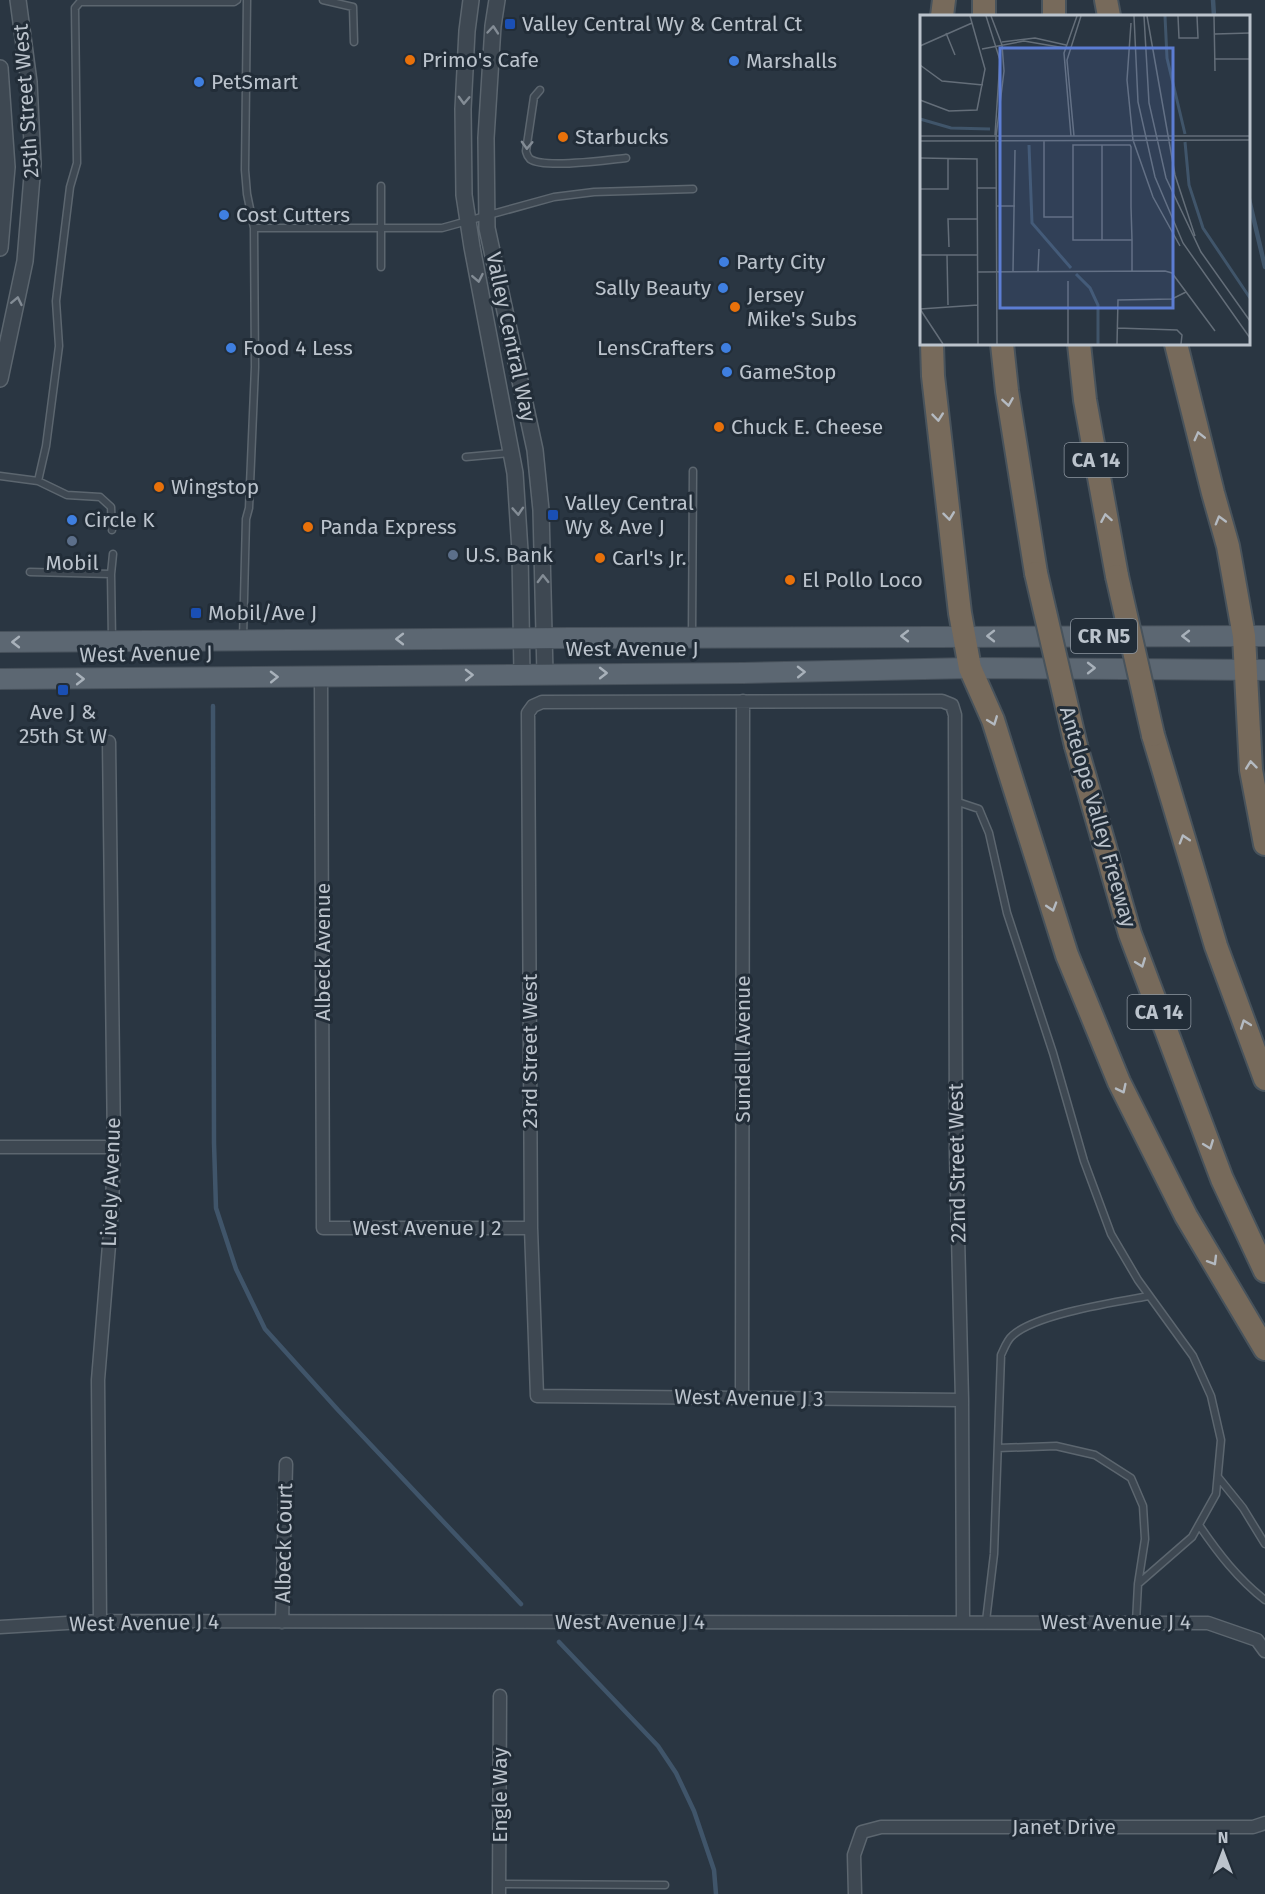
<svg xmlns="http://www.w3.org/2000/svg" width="1265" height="1894" viewBox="0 0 1265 1894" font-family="'Fira Sans',sans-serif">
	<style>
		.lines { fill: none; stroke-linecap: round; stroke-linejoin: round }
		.stream { stroke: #40556a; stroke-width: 4.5 }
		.service-casing { stroke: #5c666f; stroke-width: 9 }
		.minor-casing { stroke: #5c666f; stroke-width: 15 }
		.tertiary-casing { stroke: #5c666f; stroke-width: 18 }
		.primary-casing { stroke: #47515b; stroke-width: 22 }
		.motorway-casing { stroke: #48535c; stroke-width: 26 }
		.service { stroke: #3e4852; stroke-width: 6 }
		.minor { stroke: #3e4852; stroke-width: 12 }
		.tertiary { stroke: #3e4852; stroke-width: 15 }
		.primary { stroke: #5c6772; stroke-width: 20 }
		.motorway { stroke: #776a5b; stroke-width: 22 }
		.motorway-bridge-casing { stroke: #48535c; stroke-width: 26; stroke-linecap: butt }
		.motorway-bridge { stroke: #776a5b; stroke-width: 22 }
		.oneway { stroke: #838c95 }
		.oneway2 { stroke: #b4bac1 }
		.oneway3 { stroke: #a8b1ba }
		.transit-dot { fill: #1a4fb4; stroke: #222d38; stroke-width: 2 }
		.food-dot { fill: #e8710a; stroke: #222d38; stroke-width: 2 }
		.shop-dot { fill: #3f7fe0; stroke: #222d38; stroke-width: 2 }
		.service-dot { fill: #5c6f8a; stroke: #222d38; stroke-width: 2 }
		.labels { text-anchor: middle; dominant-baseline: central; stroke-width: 6; stroke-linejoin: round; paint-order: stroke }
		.shield { fill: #222d38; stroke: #8d96a0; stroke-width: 1.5 }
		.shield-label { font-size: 20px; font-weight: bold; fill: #bbc3cc }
		.poi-label { font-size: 21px; fill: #bbc3cc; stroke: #222d38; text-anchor: start }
		.street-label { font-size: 21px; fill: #bbc3cc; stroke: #222d38 }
		.inset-river { fill: none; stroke: #40556a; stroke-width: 3 }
		.inset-road { fill: none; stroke: #646e79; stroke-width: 1.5 }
		.view { fill: #5c7dd3; fill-opacity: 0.15; stroke: #5c7dd3; stroke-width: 3 }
		.inset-edge { fill: none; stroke: #bbc3cc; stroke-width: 3 }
	</style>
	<rect width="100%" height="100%" fill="#2a3642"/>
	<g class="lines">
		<path class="stream" d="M1213,0L1214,16
			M1248,195L1265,267
			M213,706L214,1143L216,1208L236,1269L265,1329L338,1410L521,1604
			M559,1642L658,1746L676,1773L694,1811L714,1870L716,1894"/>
		<defs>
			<path id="service" d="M247,0L245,170L247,194L254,228
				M323,0L353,7L354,42
				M540,90L534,97L526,151C527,155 527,156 530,159C544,169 607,160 626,158
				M381,186V267
				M466,457L511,453
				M0,476L38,481L46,446L59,346L56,301L70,187L77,163L75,8L80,2H234L237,0
				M38,481L67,495L100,497L111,507L112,530
				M30,572L111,574L112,640
				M111,574L113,554
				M692,635L693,471
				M243,638L246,519L249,508L255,367L254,228H442L554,197L594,192L693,189
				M955,801L979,809L989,833L1007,913L1053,1053L1084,1161L1111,1234L1138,1280L1193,1356L1211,1396L1221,1440L1216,1494L1192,1537L1138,1584L1136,1622
				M998,1448L1056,1446L1095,1455L1131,1478L1143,1506L1145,1539L1138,1584
				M1218,1477L1243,1508L1265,1544
				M1199,1525C1218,1553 1238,1579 1265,1600
				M986,1621L994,1554L1001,1355C1004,1349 1007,1340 1012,1336C1035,1314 1116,1302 1149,1296
				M499,1884L665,1885"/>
			<path id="minor" d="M321,676L323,1228H531
				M0,1147H114
				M742,1398L743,701
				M962,1400L537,1396L531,1228L528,713L533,706L542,702L942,701L952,705L955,715L956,1153L962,1400L963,1621
				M100,1621L98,1380L112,1208L114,1147L109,742
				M282,1622L286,1464
				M0,1627L100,1621L1208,1623L1257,1640L1265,1651
				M499,1894L500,1696
				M855,1894L854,1855L862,1832L881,1827H1253L1265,1823"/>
			<path id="tertiary" d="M471,0L467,31L463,109L464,195L472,247L515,473L520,551L522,674
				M497,0L493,26L486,138L487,228L535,450L541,510L545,674
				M0,68L7,167L0,248
				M0,379L25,261L33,164L29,82L18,0"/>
			<path id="primary" d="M0,642L570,638L1265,636
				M0,679L743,673L970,668L1265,670"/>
			<path id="motorway" d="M984,0V16
				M1054,0V16
				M1106,0L1109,16
				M942,16L944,0
				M932,344L933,376L960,613L970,668L993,720L1067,955L1119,1082L1186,1216L1265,1349
				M1002,344L1007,391L1036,573
				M1079,344L1085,400L1117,576
				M1176,344L1213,493L1228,546L1244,636L1251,770L1265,844
				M1153,735L1216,946L1265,1079
				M1076,746L1130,934L1222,1179L1265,1271"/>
		</defs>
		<use href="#service" class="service-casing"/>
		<use href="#minor" class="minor-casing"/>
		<use href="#tertiary" class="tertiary-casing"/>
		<use href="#primary" class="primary-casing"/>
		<use href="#motorway" class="motorway-casing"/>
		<use href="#service" class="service"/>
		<use href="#minor" class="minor"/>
		<use href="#tertiary" class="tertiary"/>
		<use href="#primary" class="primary"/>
		<use href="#motorway" class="motorway"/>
		<defs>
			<path id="motorway-bridge" d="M1036,573L1076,746
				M1117,576L1153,735"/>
		</defs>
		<use href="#motorway-bridge" class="motorway-bridge-casing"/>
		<use href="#motorway-bridge" class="motorway-bridge"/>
	</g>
	<defs><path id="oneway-chevron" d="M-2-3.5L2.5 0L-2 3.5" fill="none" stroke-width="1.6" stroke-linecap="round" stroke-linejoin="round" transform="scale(1.5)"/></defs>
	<g class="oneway">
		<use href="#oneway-chevron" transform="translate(493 30) rotate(-85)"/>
		<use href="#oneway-chevron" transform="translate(464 100) rotate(92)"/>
		<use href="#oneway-chevron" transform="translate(527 145) rotate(92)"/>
		<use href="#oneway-chevron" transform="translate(478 278) rotate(79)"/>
		<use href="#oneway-chevron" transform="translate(17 301) rotate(-78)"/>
		<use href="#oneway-chevron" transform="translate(518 511) rotate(86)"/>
		<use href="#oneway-chevron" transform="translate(543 579) rotate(-91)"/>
	</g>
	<g class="oneway2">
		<use href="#oneway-chevron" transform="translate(1008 402) rotate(81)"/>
		<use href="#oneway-chevron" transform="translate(938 417) rotate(84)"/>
		<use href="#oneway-chevron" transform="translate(1199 436) rotate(-104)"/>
		<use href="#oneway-chevron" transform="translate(949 516) rotate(83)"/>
		<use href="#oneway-chevron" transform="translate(1106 518) rotate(-100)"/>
		<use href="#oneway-chevron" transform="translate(1220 520) rotate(-106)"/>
		<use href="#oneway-chevron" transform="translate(993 721) rotate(69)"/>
		<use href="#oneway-chevron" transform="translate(1251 765) rotate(-96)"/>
		<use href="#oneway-chevron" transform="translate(1184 839) rotate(-107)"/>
		<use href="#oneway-chevron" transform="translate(1052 907) rotate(73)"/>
		<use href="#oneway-chevron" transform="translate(1141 963) rotate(69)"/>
		<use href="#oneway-chevron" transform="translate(1245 1024) rotate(-110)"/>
		<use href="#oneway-chevron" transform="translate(1122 1089) rotate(64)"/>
		<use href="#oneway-chevron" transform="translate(1209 1145) rotate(69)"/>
		<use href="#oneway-chevron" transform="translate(1213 1261) rotate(59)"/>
	</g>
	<g class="oneway3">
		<use href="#oneway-chevron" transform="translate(905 636) rotate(180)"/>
		<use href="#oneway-chevron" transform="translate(991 636) rotate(180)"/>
		<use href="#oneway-chevron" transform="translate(1186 636) rotate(180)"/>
		<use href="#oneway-chevron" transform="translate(400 639) rotate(180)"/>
		<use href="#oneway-chevron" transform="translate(16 642) rotate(-180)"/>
		<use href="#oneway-chevron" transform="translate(1091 668)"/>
		<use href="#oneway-chevron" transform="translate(801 672) rotate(-1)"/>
		<use href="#oneway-chevron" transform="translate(603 673)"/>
		<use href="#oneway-chevron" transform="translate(469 675) rotate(-1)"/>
		<use href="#oneway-chevron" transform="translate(274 677) rotate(-1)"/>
		<use href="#oneway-chevron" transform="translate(80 679)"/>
	</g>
	<g class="transit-dot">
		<rect x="504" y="18" width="12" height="12" rx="3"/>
		<rect x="547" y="509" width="12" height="12" rx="3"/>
		<rect x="190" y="607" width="12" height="12" rx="3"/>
		<rect x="57" y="684" width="12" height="12" rx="3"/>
	</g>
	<g class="food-dot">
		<circle cx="410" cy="60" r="6"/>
		<circle cx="563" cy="137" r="6"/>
		<circle cx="735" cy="307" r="6"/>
		<circle cx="719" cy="427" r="6"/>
		<circle cx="159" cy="487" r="6"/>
		<circle cx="308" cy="527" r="6"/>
		<circle cx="600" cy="558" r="6"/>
		<circle cx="790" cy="580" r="6"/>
	</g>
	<g class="shop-dot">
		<circle cx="734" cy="61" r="6"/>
		<circle cx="199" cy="82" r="6"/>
		<circle cx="224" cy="215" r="6"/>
		<circle cx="724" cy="262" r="6"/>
		<circle cx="723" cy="288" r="6"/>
		<circle cx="231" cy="348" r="6"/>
		<circle cx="726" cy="348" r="6"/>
		<circle cx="727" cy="372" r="6"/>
		<circle cx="72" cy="520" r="6"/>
	</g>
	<g class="service-dot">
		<circle cx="72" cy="541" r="6"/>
		<circle cx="453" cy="555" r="6"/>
	</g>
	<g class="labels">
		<g class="shield">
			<rect x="1064.5" y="443" width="63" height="34" rx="4.5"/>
			<rect x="1071" y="619" width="66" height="34" rx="4.5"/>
			<rect x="1127.5" y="995" width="63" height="34" rx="4.5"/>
		</g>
		<g class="shield-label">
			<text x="1096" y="460">CA 14</text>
			<text x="1104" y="636">CR N5</text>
			<text x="1159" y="1012">CA 14</text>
		</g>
		<g class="poi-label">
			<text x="522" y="24">Valley Central Wy &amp; Central Ct</text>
			<text x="422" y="60">Primo's Cafe</text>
			<text x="746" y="61">Marshalls</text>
			<text x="211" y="82">PetSmart</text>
			<text x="575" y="137">Starbucks</text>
			<text x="236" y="215">Cost Cutters</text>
			<text x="736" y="262">Party City</text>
			<text x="711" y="288" text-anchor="end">Sally Beauty</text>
			<text x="747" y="295">Jersey<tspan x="747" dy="24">Mike's Subs</tspan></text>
			<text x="243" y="348">Food 4 Less</text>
			<text x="714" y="348" text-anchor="end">LensCrafters</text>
			<text x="739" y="372">GameStop</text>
			<text x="731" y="427">Chuck E. Cheese</text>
			<text x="171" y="487">Wingstop</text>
			<text x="565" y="503">Valley Central<tspan x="565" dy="24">Wy &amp; Ave J</tspan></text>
			<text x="84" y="520">Circle K</text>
			<text x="320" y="527">Panda Express</text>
			<text x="465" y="555">U.S. Bank</text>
			<text x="612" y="558">Carl's Jr.</text>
			<text x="72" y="563" text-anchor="middle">Mobil</text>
			<text x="802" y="580">El Pollo Loco</text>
			<text x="208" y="613">Mobil/Ave J</text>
			<text x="63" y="712" text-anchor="middle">Ave J &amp;<tspan x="63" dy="24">25th St W</tspan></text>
		</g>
		<g class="street-label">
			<text transform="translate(26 101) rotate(-94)">25th Street West</text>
			<text transform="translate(511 337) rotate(78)">Valley Central Way</text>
			<text x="632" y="649">West Avenue J</text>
			<text transform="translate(146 654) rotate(-1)">West Avenue J</text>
			<text transform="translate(1098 817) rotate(74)">Antelope Valley Freeway</text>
			<text transform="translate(323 952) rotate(-90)">Albeck Avenue</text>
			<text transform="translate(743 1049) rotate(-90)">Sundell Avenue</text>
			<text transform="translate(530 1051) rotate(-90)">23rd Street West</text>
			<text transform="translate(957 1163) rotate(-91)">22nd Street West</text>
			<text transform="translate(111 1182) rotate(-88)">Lively Avenue</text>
			<text x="427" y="1228">West Avenue J 2</text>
			<text transform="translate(749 1398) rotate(1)">West Avenue J 3</text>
			<text transform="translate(284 1543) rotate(-89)">Albeck Court</text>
			<text x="630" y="1622">West Avenue J 4</text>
			<text x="1116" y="1622">West Avenue J 4</text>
			<text transform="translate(144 1623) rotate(-1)">West Avenue J 4</text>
			<text transform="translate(500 1795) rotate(-90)">Engle Way</text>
			<text x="1064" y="1827">Janet Drive</text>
		</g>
	</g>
	<g transform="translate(920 15)">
		<rect width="330" height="330" fill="#2a3642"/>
		<path class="inset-river" d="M245,1L247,43L265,119M0,104L31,113L70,114M265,127L269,170L283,213L330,283M109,130L112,208L151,253M156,259L170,273L178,290V329"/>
		<path class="inset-road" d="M66,1L80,45L75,120M71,1L82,30L84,56L76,122L77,329M214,1L218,87L235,162L263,228L330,323M224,1L229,88L246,163L281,237L330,306M227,1L255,160L275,221M258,1L259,23H278L277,1M294,1L295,56M211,8L207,65L213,125L233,182L260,231M26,18L35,40M295,19L330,18M82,27L115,23L146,30M0,31L52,8M62,34L104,26L145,33M295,44H330M0,50L22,66L63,70M0,85L29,96L57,95L65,54L50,1M0,121H330M151,121L144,38L157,1M154,121L147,45L161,1M0,126L330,125M124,126V202H153M0,143L57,144L58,329M57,173H76M0,174H28V144M76,191H95M182,225V130M212,225H153V130H210L211,132V192L212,225V256M29,232L28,204H57M0,240H58M27,240L28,290M93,256L95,135M118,256L119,234M58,257L245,256L252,258L295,316M0,294L58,290M0,294L23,329M197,313L257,315L262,320L261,329M148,329V266M197,329L198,285L252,284L266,277"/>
		<path class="view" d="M80,33H253V293H80Z"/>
		<rect width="330" height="330" class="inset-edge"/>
	</g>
	<g transform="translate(1223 1852)" stroke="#222d38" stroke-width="4.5" paint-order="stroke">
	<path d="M0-4.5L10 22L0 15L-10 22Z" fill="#bbc3cc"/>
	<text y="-9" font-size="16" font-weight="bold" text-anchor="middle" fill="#bbc3cc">N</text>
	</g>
</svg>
